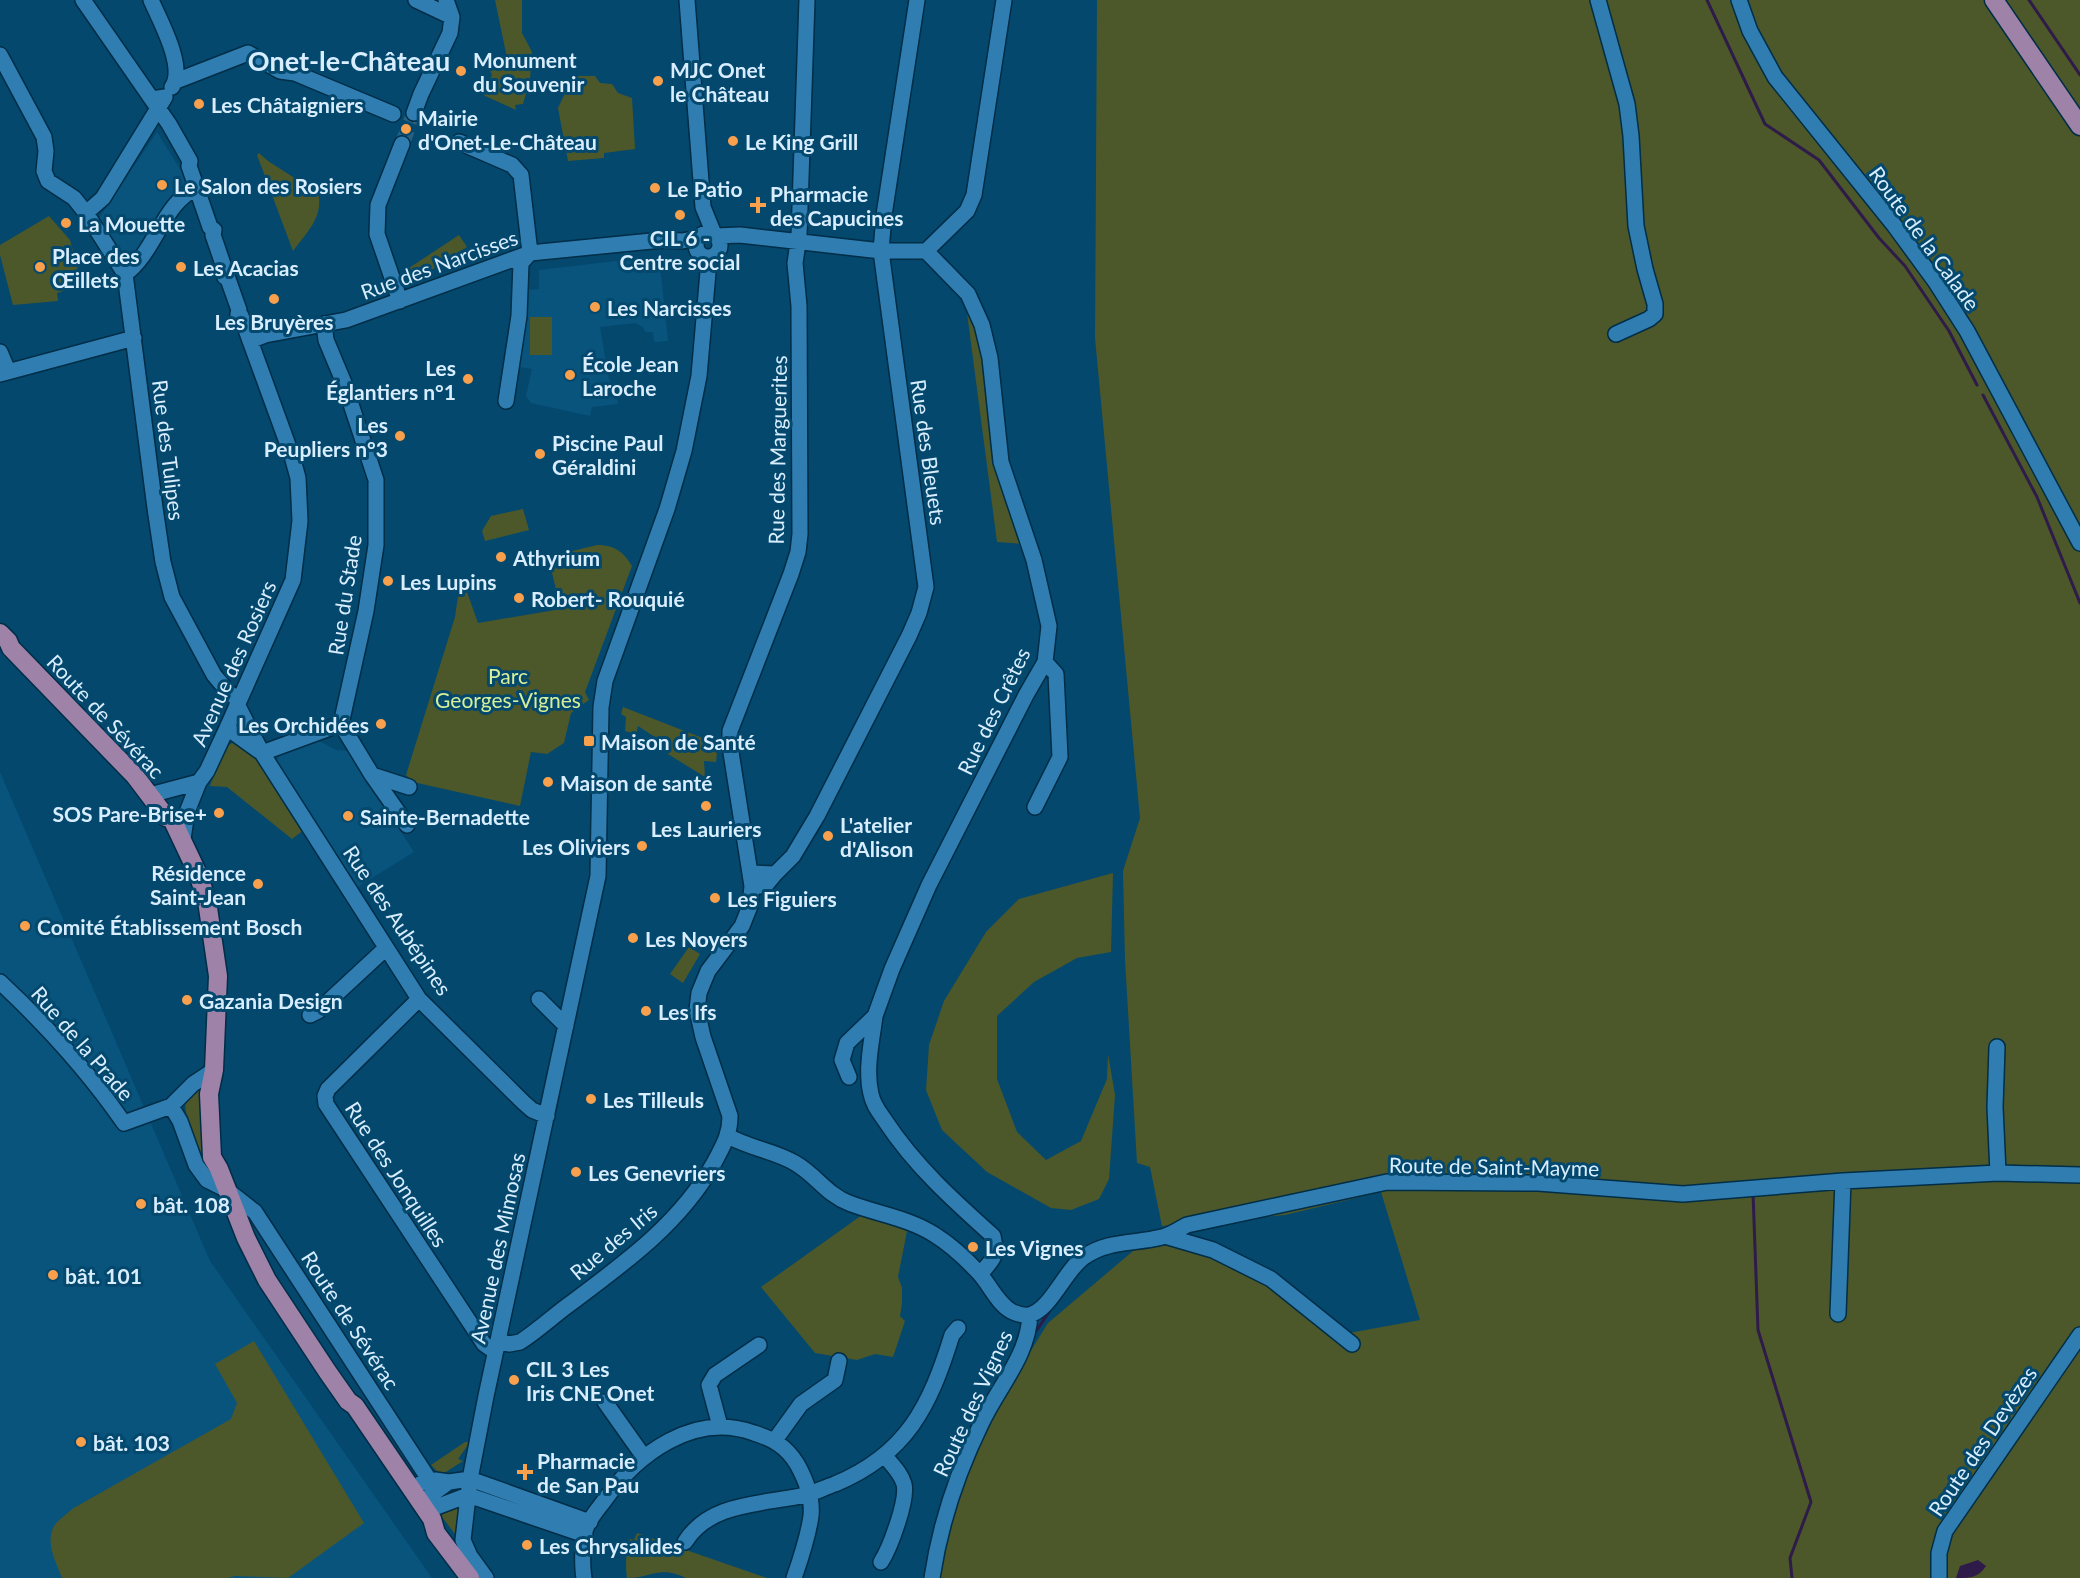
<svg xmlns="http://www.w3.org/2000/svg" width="2080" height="1578" viewBox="0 0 2080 1578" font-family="Lato,sans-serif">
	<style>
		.built { fill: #09547d }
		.green { fill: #4c582a }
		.water { fill: #2f1b49 }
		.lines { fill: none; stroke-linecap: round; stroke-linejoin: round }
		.stream { stroke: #2f1b49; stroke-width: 3 }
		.minor-tunnel { stroke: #246183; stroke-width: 15; stroke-dasharray: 15 8; stroke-linecap: butt }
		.minor-casing { stroke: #012d47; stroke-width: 18 }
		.major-casing { stroke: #012d47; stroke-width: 21 }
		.minor { stroke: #307eb1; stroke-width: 15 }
		.major { stroke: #9e82a8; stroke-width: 18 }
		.poi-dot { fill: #f9a04c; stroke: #04486d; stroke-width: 2 }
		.labels { text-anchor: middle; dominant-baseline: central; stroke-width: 6; stroke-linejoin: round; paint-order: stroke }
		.poi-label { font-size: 21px; font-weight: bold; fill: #d8eeff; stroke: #04486d; text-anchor: start }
		.street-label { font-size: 21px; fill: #d8eeff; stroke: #04486d }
		.park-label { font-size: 21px; fill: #d6ef98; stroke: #04486d }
		.district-label { font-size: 27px; font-weight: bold; fill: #d8eeff; stroke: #04486d }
	</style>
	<rect width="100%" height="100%" fill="#04486d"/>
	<path class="built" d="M157,132L188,182L126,267L97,221Z
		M659,256L668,341L654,342L653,332H645L643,327L635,323L600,327L609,380L614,384L618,404L592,407L590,416L531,403L526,396L532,369L519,367L527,290L539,289V270Z
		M319,741L336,750L350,751L414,852L356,888L277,761L279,755Z
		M0,772L210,1261L432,1578H0Z"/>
	<path class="green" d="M495,0H522V33L532,52L530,80L523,104L515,105L516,110L483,95L492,75L489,68V62L507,58Z
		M1097,0H2080V1578H940L950,1518L989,1418L1048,1323L1152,1235L1276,1274L1349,1333L1420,1320L1381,1192L1285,1215L1162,1226L1150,1167L1137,1163L1125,960L1123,871L1140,818L1095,338Z
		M573,76H595L600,83L612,84L618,93L632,98L635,149L604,153V158L568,161L558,108Z
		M259,153L268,161L318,193C324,217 306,233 293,251L257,155Z
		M49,216L70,240L82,285L57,293L58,301L13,305L0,255V245Z
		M459,235L467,247L416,280L409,268Z
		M966,305L978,325L994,435L1023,544L997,542Z
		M530,317H552V355H530Z
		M523,509L529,530L485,541L482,531L491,516Z
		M597,545C614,545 623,551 632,566L585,692L589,700L571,713L564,743L547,754L531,752L520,806L413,782L406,775L455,617L461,575L478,623L561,609L548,557Z
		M623,707L718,744L716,762L704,761L705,777L668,754L670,747L638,726L636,734L625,731L626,717L621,714Z
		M234,742L258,756L305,829L292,839L227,787L210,786L224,748Z
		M1113,873L1111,952L1077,958L1034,982L997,1016V1079L1017,1132L1046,1160L1081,1141L1107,1079L1108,1054L1115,1095L1109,1179L1099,1199L1071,1210L1051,1208L987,1172L942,1130L926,1090L929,1045L944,1001L986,932L1019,899Z
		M689,947L700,954L683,983L670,974Z
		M202,1081L211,1169H208C194,1154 185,1118 185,1097Z
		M862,1215L907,1231L898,1277L902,1288V1303L900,1316L905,1321L893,1357L875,1354L857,1360L815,1353L761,1287Z
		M254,1341L364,1523L288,1578L235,1576L228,1578H62C56,1562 45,1543 54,1526C58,1520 67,1514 72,1509L231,1419L237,1403L215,1364Z
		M465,1442H470L458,1459L463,1461L441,1475L431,1465Z
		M464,1502L458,1538L439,1513Z
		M637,1533L767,1578H686C659,1565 651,1578 627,1578C625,1565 626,1552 630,1539L634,1540Z"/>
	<path class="water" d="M1978,1560L1986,1566C1978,1578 1970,1578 1956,1578L1960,1566Z"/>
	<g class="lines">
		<path class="stream" d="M1707,0L1765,124L1819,160L1879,238L1905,266L1949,331L1977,385
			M2029,0L2080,75
			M1983,395L2037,497L2080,603
			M1753,1193L1758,1330L1811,1502L1790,1558L1792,1578
			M1033,1336L1051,1309"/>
		<path class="minor-tunnel" d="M402,144L414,113"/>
		<defs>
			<path id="minor" d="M83,0L169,124L190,161L189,166L210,227L214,230L213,235L226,273L225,277L228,279L239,310L238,314L241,316L292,456L298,478L300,521L293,580L227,728L207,771L199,782L187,812L183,839
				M151,0C160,21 186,67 172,87
				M416,0L452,17
				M687,0L703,207L714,234
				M1598,0L1627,104L1631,136L1636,226L1645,269L1655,304V314L1649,319L1616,334
				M1739,0L1750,31L1775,77L1894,225L1935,281L1967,331L2080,543
				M0,55L44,137L46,151L44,171L48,181L74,198L86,213L125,274L155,508L163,562L172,597L214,675L230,694L240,699
				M176,81L248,53L280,71L295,73L393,114
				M414,113L421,94L450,33L452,17L446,0
				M459,142L512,165L521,175L530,253L521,263L519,316L506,401
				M86,213L103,198L165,97L152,99
				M696 245a12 12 0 1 1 24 0a12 12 0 1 1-24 0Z
				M716,236L740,235L881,251H926
				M926,251L967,211L974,195L1004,0
				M125,274C155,253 163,202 197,188
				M400,301L377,234L378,205L402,144
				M324,324L326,340L344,383L376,480V545L366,611L341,724
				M250,341L265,335L346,320L530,253L662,240L682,241L698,238
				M0,352L8,371
				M0,374L134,338
				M237,704L262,753L419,999L523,1102L532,1110L547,1116
				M341,724L372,775L407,825
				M227,728L259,751
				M262,753L341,724
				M372,775L409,787
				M150,795L199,782
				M1035,807L1060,757L1056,674L1045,662
				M750,873L775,874L765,886H752
				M775,874L793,856L817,816L909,636L919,613L926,587L881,251L884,215L917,0
				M0,982C46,1025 88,1071 124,1123L171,1106L180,1121L196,1165L207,1180L227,1190L255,1212L430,1481
				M419,999L328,1089L325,1096L326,1104L484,1344L491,1349L502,1342L509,1344L520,1342C537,1331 551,1318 567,1306C622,1265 680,1224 714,1163C722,1147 730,1136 730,1116L703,1037L697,1010L699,993L708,971L742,926L750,906L752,886L730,746V731L791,574L798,552L800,534L799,306L795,263L799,236L807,0
				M539,999L566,1026
				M310,1015L318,1011L386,948
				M875,1016C872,1041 865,1069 871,1094C873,1105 880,1113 886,1122C915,1166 954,1201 993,1236C998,1256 993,1260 980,1274
				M1997,1047L1995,1107L1998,1173
				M849,1077L842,1060L847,1043L875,1016L892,969L929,885L1026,695L1045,662L1049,626L1034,560L1001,462L990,358L982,325L968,294L926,251
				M171,1106L193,1084L214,1070
				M728,1136C749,1148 775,1151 795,1163C816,1175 827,1195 849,1203C877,1214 909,1218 935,1235C951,1245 966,1259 979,1273C990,1285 997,1303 1011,1311C1017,1314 1023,1316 1029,1315C1050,1311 1065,1270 1084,1257C1108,1240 1135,1244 1162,1237C1171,1235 1179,1229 1187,1225L1387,1182L1538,1183L1683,1194L1843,1181L1998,1173L2080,1175
				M1165,1236L1213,1250L1271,1279L1352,1344
				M1838,1314L1843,1181
				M605,1402L644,1457
				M720,1426L709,1385L715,1375L759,1345
				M775,1440L801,1404L835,1380L839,1361
				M421,1483L435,1480L449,1482L470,1479L590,1522
				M468,1495L585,1535
				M420,1503L449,1482
				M426,1511L468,1495
				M685,1542C711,1500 767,1505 809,1494C818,1491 826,1487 835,1484C907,1454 930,1406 952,1335L958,1328
				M881,1562C890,1548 908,1500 904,1484C901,1473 892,1465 885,1456
				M486,1578L470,1556L463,1540L470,1479L486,1396L598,876L601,707L605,681L667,509L684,451L699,376L708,272L713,256
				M584,1578C582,1566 582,1539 586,1528C590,1518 598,1509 604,1501C637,1454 694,1411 754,1433C773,1439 786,1446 797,1464C806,1480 813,1497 811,1516C808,1537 801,1558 794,1578
				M932,1578C940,1524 958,1471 982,1422C999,1386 1028,1356 1030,1315
				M1939,1578V1553L1945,1531L2080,1335"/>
			<path id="major" d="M1994,0L2080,126
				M0,633L8,641L11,648L135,776L166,817L172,819L198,874L207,901L218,976L214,1070L209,1094L212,1157L219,1169L246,1238L267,1280L327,1371L348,1401L355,1406L432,1519L436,1533L470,1578"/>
		</defs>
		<use href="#minor" class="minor-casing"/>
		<use href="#major" class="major-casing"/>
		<use href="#minor" class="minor"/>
		<use href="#major" class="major"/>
	</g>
	<g class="poi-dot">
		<circle cx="461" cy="71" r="6"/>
		<circle cx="658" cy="81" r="6"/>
		<circle cx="199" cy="104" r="6"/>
		<circle cx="406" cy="129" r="6"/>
		<circle cx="733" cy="141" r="6"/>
		<circle cx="162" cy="185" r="6"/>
		<circle cx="655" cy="188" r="6"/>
		<path d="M755 196h6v6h6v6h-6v6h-6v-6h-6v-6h6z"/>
		<circle cx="680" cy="215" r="6"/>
		<circle cx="66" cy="223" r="6"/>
		<circle cx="40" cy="267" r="6"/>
		<circle cx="181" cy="267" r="6"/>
		<circle cx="274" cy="299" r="6"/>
		<circle cx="595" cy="307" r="6"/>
		<circle cx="570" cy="375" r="6"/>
		<circle cx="468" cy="379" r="6"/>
		<circle cx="400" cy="436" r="6"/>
		<circle cx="540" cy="454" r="6"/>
		<circle cx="501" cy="557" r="6"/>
		<circle cx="388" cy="581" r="6"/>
		<circle cx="519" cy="598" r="6"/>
		<circle cx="381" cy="724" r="6"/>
		<rect x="583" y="735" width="12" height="12" rx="3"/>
		<circle cx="548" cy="782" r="6"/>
		<circle cx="706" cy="806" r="6"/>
		<circle cx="219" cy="813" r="6"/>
		<circle cx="348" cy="816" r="6"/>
		<circle cx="828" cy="836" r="6"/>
		<circle cx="642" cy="846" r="6"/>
		<circle cx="258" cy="884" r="6"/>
		<circle cx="715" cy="898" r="6"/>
		<circle cx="25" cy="926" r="6"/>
		<circle cx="633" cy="938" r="6"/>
		<circle cx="187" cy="1000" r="6"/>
		<circle cx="646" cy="1011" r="6"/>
		<circle cx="591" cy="1099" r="6"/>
		<circle cx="576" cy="1172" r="6"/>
		<circle cx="141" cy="1204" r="6"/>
		<circle cx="973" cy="1247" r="6"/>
		<circle cx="53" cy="1275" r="6"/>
		<circle cx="514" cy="1380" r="6"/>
		<circle cx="81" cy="1442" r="6"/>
		<path d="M522 1463h6v6h6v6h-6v6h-6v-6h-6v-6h6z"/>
		<circle cx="527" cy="1545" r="6"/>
	</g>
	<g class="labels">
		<g class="poi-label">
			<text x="473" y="59">Monument<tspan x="473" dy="24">du Souvenir</tspan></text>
			<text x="670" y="69">MJC Onet<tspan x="670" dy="24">le Château</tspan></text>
			<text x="211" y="104">Les Châtaigniers</text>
			<text x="418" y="117">Mairie<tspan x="418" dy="24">d'Onet-Le-Château</tspan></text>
			<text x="745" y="141">Le King Grill</text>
			<text x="174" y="185">Le Salon des Rosiers</text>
			<text x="667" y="188">Le Patio</text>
			<text x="770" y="193">Pharmacie<tspan x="770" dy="24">des Capucines</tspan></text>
			<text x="78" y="223">La Mouette</text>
			<text x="680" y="237" text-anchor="middle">CIL 6 -<tspan x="680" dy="24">Centre social</tspan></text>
			<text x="52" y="255">Place des<tspan x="52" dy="24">Œillets</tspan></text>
			<text x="193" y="267">Les Acacias</text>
			<text x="607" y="307">Les Narcisses</text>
			<text x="274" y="321" text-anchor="middle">Les Bruyères</text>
			<text x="582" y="363">École Jean<tspan x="582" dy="24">Laroche</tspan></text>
			<text x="456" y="367" text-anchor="end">Les<tspan x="456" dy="24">Églantiers n°1</tspan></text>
			<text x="388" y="424" text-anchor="end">Les<tspan x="388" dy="24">Peupliers n°3</tspan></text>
			<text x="552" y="442">Piscine Paul<tspan x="552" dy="24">Géraldini</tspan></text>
			<text x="513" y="557">Athyrium</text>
			<text x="400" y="581">Les Lupins</text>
			<text x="531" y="598">Robert- Rouquié</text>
			<text x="369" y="724" text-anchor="end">Les Orchidées</text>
			<text x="601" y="741">Maison de Santé</text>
			<text x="560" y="782">Maison de santé</text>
			<text x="207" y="813" text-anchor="end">SOS Pare-Brise+</text>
			<text x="360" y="816">Sainte-Bernadette</text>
			<text x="840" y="824">L'atelier<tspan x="840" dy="24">d'Alison</tspan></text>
			<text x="706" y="828" text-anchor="middle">Les Lauriers</text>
			<text x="630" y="846" text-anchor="end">Les Oliviers</text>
			<text x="246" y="872" text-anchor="end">Résidence<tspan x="246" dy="24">Saint-Jean</tspan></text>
			<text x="727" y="898">Les Figuiers</text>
			<text x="37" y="926">Comité Établissement Bosch</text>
			<text x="645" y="938">Les Noyers</text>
			<text x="199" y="1000">Gazania Design</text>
			<text x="658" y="1011">Les Ifs</text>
			<text x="603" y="1099">Les Tilleuls</text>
			<text x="588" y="1172">Les Genevriers</text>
			<text x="153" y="1204">bât. 108</text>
			<text x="985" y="1247">Les Vignes</text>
			<text x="65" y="1275">bât. 101</text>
			<text x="526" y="1368">CIL 3 Les<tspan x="526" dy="24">Iris CNE Onet</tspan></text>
			<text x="93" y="1442">bât. 103</text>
			<text x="537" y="1460">Pharmacie<tspan x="537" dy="24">de San Pau</tspan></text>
			<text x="539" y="1545">Les Chrysalides</text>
		</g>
		<g class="street-label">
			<text transform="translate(1925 238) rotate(54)">Route de la Calade</text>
			<text transform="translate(439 264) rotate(-20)">Rue des Narcisses</text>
			<text transform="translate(169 450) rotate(83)">Rue des Tulipes</text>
			<text transform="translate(777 450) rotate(-89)">Rue des Marguerites</text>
			<text transform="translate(929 452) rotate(82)">Rue des Bleuets</text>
			<text transform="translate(344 595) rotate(-81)">Rue du Stade</text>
			<text transform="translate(233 663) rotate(-66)">Avenue des Rosiers</text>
			<text transform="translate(993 711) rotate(-64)">Rue des Crêtes</text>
			<text transform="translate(106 716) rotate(47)">Route de Sévérac</text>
			<text transform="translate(398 920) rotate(56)">Rue des Aubépines</text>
			<text transform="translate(83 1043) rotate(49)">Rue de la Prade</text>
			<text transform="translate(1494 1166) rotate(1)">Route de Saint-Mayme</text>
			<text transform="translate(397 1174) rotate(57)">Rue des Jonquilles</text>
			<text transform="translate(613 1241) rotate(-40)">Rue des Iris</text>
			<text transform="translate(497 1248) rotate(-78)">Avenue des Mimosas</text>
			<text transform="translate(351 1320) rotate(57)">Route de Sévérac</text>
			<text transform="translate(972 1403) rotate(-65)">Route des Vignes</text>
			<text transform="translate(1982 1441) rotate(-56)">Route des Devèzes</text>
		</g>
		<g class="park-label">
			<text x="508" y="675">Parc<tspan x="508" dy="24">Georges-Vignes</tspan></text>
		</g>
		<g class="district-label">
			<text x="349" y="60">Onet-le-Château</text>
		</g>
	</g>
</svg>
